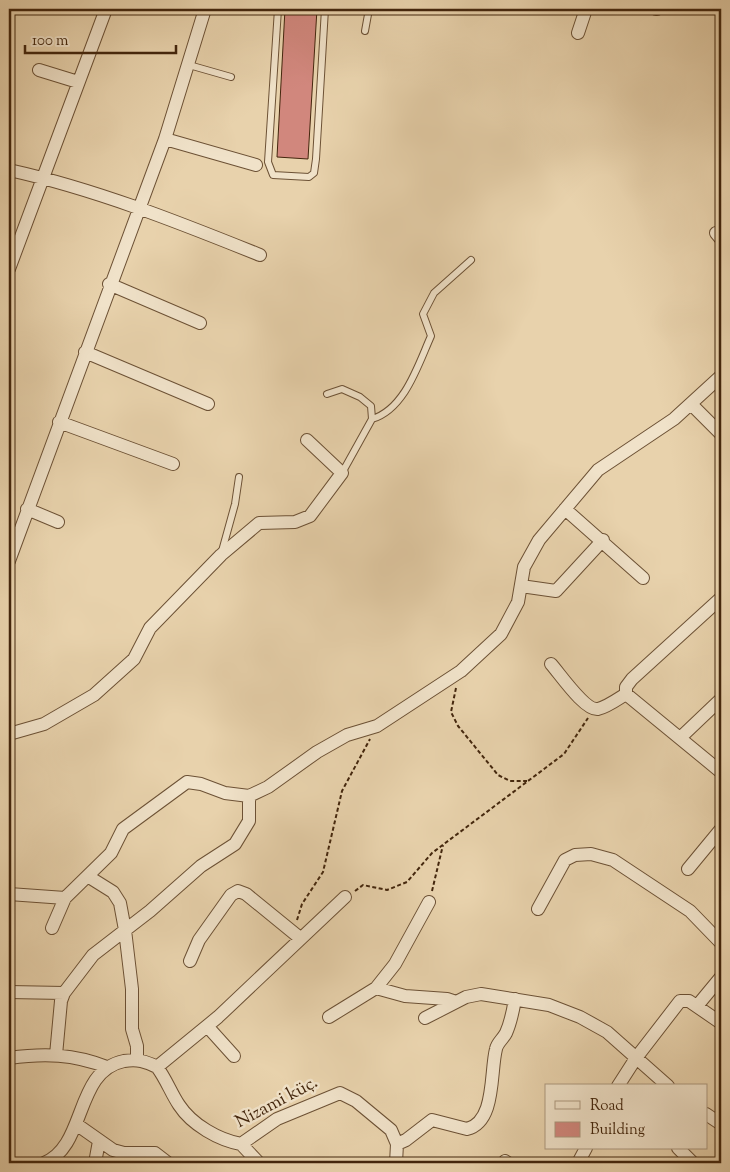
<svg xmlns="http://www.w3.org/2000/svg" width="730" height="1172" viewBox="0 0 730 1172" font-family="'Sorts Mill Goudy',serif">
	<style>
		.building { fill: #d1877d; stroke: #43260d }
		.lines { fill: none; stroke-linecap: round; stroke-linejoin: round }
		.service-casing { stroke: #6c5135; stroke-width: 8 }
		.minor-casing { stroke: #6c5135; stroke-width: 14 }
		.path { stroke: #43260d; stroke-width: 2; stroke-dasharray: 4 2.5; stroke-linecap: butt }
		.service { stroke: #f0e2c9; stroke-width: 6 }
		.minor { stroke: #f0e2c9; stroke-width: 12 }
		.labels { text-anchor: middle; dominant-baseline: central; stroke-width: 5; stroke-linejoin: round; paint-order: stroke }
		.street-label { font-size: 18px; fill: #43260d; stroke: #f0e2c9 }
	</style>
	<rect width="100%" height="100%" fill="#e8d2ac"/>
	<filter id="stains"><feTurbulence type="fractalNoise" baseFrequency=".004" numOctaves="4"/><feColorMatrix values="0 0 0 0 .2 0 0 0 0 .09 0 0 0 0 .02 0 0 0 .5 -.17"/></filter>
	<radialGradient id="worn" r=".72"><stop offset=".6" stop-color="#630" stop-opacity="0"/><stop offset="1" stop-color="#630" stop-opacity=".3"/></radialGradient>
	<path class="building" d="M285,9H317L308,159L277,157Z"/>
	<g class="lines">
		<defs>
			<path id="service" d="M278,9L268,162L273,175L309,177L314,173L316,159L325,9
				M365,31L369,9
				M189,65L231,77
				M327,394L342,389L360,397L371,406L372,419
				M342,473L372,419C405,409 418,365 431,336L423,314L434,293L471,260
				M222,551L235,504L239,477"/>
			<path id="minor" d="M656,9H657
				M578,33L586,9
				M39,70L78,82
				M165,139L256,165
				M9,170C95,189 178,222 260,255
				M716,233L721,239
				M9,269L106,9
				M109,284L200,323
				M85,352L208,404
				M691,404L721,434
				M59,422L173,464
				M27,509L58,522
				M565,509L643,578
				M9,561L165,139L205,9
				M521,586L556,591L603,540
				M721,598L632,679L626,687V694L721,772
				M551,664C560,674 585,711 598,709C607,707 618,699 626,694
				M9,734L44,724L94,695L134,659L150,628L221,555L259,523L295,522L310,516L342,473L307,440
				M680,738L721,699
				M688,869L721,829
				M89,877L113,892L120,903L125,930L132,989V1029L137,1046V1060
				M9,894L65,898L111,853L123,829L187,782L201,784L225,793L249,796L268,787L317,752L347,735L377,726L461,671L501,634L518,602L524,567L539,540L598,470L674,419L721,376
				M538,909L565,860L575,855L591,854L613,860L690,911L721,943
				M52,928L65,898
				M190,961L199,940L231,895L238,891L246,894L300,938
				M376,988L405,996L447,999L456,1002
				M9,992L64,993
				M697,1006L721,977
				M329,1017L376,988L395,964L429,902
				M425,1018L466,997L481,994L549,1005L580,1017L607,1032L668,1086
				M207,1026L234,1056
				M56,1055L61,1001L64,993L93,955L150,911L201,866L235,844L249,821V796
				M9,1058C45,1053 73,1054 107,1067
				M157,1067L218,1017L345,897
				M618,1086L636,1058L680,1001H689L721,1023
				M706,1114L721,1124
				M76,1124L113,1150L124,1153H155L168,1163
				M241,1144L259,1163
				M397,1144L406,1140L432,1120L467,1129C496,1122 490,1072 496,1049C497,1043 503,1039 506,1033C511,1022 513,1011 515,999
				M678,1148L693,1163
				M505,1161L508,1163
				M44,1163C87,1146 74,1071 124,1061C137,1059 146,1061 157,1067C166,1079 171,1093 179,1105C192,1125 219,1140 241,1144L277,1119L340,1093L356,1101L391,1130L397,1144L396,1163
				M95,1163L99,1141
				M578,1163L586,1148"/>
		</defs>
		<use href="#service" class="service-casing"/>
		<use href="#minor" class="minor-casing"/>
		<path class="path" d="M456,688L451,712L458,726L498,775L510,781H527
			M355,891L363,885L387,890L407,882L432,853L564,754L588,718
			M432,891L443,845
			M297,920L302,904L323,872L342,791L370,739"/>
		<use href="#service" class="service"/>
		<use href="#minor" class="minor"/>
	</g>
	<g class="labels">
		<g class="street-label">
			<text transform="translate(277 1103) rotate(-28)">Nizami küç.</text>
		</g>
	</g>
	<rect width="730" height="1172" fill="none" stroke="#e8d2ac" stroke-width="30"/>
	<rect x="10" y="10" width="710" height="1152" fill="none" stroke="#43260d" stroke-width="2.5"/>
	<rect x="15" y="15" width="700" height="1142" fill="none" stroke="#43260d"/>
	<rect x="545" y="1084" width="162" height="65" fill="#f0e2c9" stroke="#ab977e"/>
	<rect x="555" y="1101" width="25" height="8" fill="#f0e2c9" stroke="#ab977e"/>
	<text x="590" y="1110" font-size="15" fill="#43260d">Road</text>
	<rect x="555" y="1122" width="25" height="15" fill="#d1877d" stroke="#ab977e"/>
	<text x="590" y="1134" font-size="15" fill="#43260d">Building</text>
	<path d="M25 45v8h151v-8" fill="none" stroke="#43260d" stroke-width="2.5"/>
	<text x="32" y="45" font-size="15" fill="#43260d" stroke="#f0e2c9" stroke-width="4" paint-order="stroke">100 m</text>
	<rect width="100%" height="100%" filter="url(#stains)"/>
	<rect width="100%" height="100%" fill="url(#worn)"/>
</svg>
